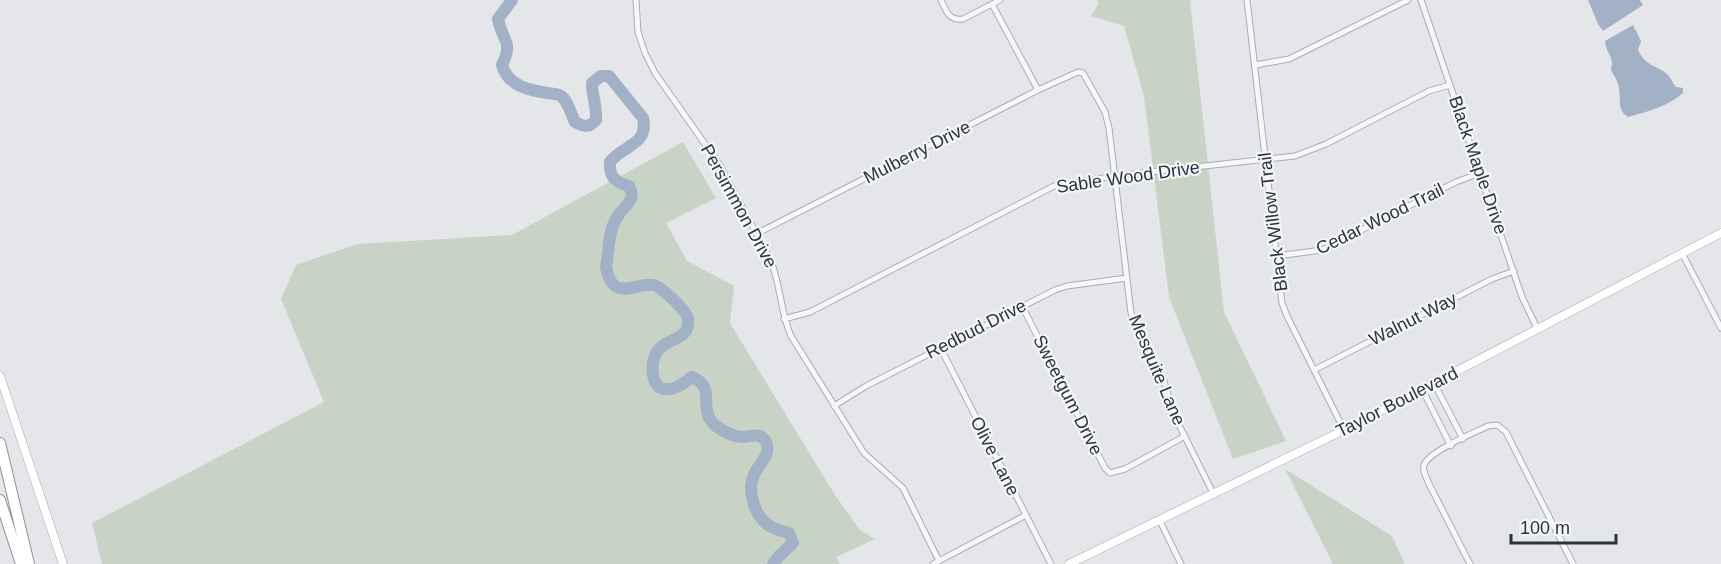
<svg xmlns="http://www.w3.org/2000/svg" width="1721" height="564" viewBox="0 0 1721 564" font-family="Helvetica,sans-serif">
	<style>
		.green { fill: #c8d3c6 }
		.water { fill: #a3b1c6 }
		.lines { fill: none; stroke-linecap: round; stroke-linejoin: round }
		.river { stroke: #a3b1c6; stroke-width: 12 }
		.street-casing { stroke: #a9adb4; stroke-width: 7 }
		.secondary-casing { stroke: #a9adb4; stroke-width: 9 }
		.highway-casing { stroke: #8d929f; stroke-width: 12 }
		.street { stroke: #f6f7f9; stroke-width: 5 }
		.secondary { stroke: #fff; stroke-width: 8 }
		.highway { stroke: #fff; stroke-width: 10 }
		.labels { text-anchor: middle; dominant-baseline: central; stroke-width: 4.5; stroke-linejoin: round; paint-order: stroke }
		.street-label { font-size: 18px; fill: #2d3340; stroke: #f3f5f7 }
	</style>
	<rect width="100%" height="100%" fill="#e4e6ea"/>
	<path class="green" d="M1097,0H1190L1224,312L1286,441L1233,459L1169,297L1144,96L1124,26L1091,16L1099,3Z
		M683,142L716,198L666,223L687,261L734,286L730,323L835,495L860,530L875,539L836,557L840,564H102L92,523L324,402L281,299L296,265L357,244L512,235Z
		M1285,469L1392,536L1405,564H1333Z"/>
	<path class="water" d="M1588,0H1640L1643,5L1603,31L1598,24Z
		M1633,25L1641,41L1638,50C1647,68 1656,64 1668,75C1671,78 1673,84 1676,87L1683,88V93C1669,106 1646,112 1628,117C1617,110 1621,100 1619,89C1619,82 1614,76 1611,70C1615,55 1606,55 1605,41Z"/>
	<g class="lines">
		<path class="river" d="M512,0L498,19C502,41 514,41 502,65C508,86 528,90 548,93C552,94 558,94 561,96C568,101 571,114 575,122C584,127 589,128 596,120C597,107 592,96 592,83L601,76H609L643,118C649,146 622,145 610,162C609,177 615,182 629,186C638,202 622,206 616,219C608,232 609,252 606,267C613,304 635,282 653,285C661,286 687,311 688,319C691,341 664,338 656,353C651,363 650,386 664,389C674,391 684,383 692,377C718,387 696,410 716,426C723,431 733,437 742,437C751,437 760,431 766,442C772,455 758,464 754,475C747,490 754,515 768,525C774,529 782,531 789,533L793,543L780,555L773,564"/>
		<defs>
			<path id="street" d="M636,0L638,32L645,53L655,73L719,164L770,259C781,284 780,312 791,336L864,453L903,488L939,561
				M941,0C946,11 949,21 963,19L1000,0
				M1247,0L1282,303L1287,316L1344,430
				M1421,0L1522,297L1537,328
				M992,4L1038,90
				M1255,65L1289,59L1408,0
				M756,234L1038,90L1078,72L1083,73L1105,112L1109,128L1131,313L1164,381L1174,415L1213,493
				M1682,253L1721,328
				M1277,256L1322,250L1456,182L1480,173
				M1022,306L1105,468L1110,473L1125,469L1185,436
				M784,319L810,312L1054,186L1115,176L1295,156L1326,144L1429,91L1450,85
				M940,347L1051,564
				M1314,370L1492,279L1514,271
				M1434,383L1463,439
				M1422,389L1451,446
				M834,406L866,386L1055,290L1067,286L1127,278
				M1159,519L1181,564
				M933,564L1026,515
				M1470,564L1429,484C1427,478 1422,471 1424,465C1429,451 1474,433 1488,426L1497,425L1506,432L1573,564"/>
			<path id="secondary" d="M0,376L63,564
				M1069,564L1344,430L1721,233"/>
			<path id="highway" d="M0,443L29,564
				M0,500L21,564"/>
		</defs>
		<use href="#street" class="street-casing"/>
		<use href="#secondary" class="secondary-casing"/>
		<use href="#highway" class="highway-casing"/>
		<use href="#street" class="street"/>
		<use href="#secondary" class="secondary"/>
		<use href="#highway" class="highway"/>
	</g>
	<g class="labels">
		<g class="street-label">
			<text transform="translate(917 152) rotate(-27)">Mulberry Drive</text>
			<text transform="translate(1478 165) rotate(71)">Black Maple Drive</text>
			<text transform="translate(1128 177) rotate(-8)">Sable Wood Drive</text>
			<text transform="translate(739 206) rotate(61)">Persimmon Drive</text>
			<text transform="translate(1380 219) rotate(-26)">Cedar Wood Trail</text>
			<text transform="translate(1273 222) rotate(-97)">Black Willow Trail</text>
			<text transform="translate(1413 319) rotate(-27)">Walnut Way</text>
			<text transform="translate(976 329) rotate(-27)">Redbud Drive</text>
			<text transform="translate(1157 370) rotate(67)">Mesquite Lane</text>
			<text transform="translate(1068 395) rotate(63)">Sweetgum Drive</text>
			<text transform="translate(1397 402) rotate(-27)">Taylor Boulevard</text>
			<text transform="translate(995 456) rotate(63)">Olive Lane</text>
		</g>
	</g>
	<path d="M1511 534v9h105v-9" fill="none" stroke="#2d3340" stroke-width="3"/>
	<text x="1520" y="534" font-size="18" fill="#2d3340" stroke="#f3f5f7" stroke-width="4.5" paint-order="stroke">100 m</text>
</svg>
